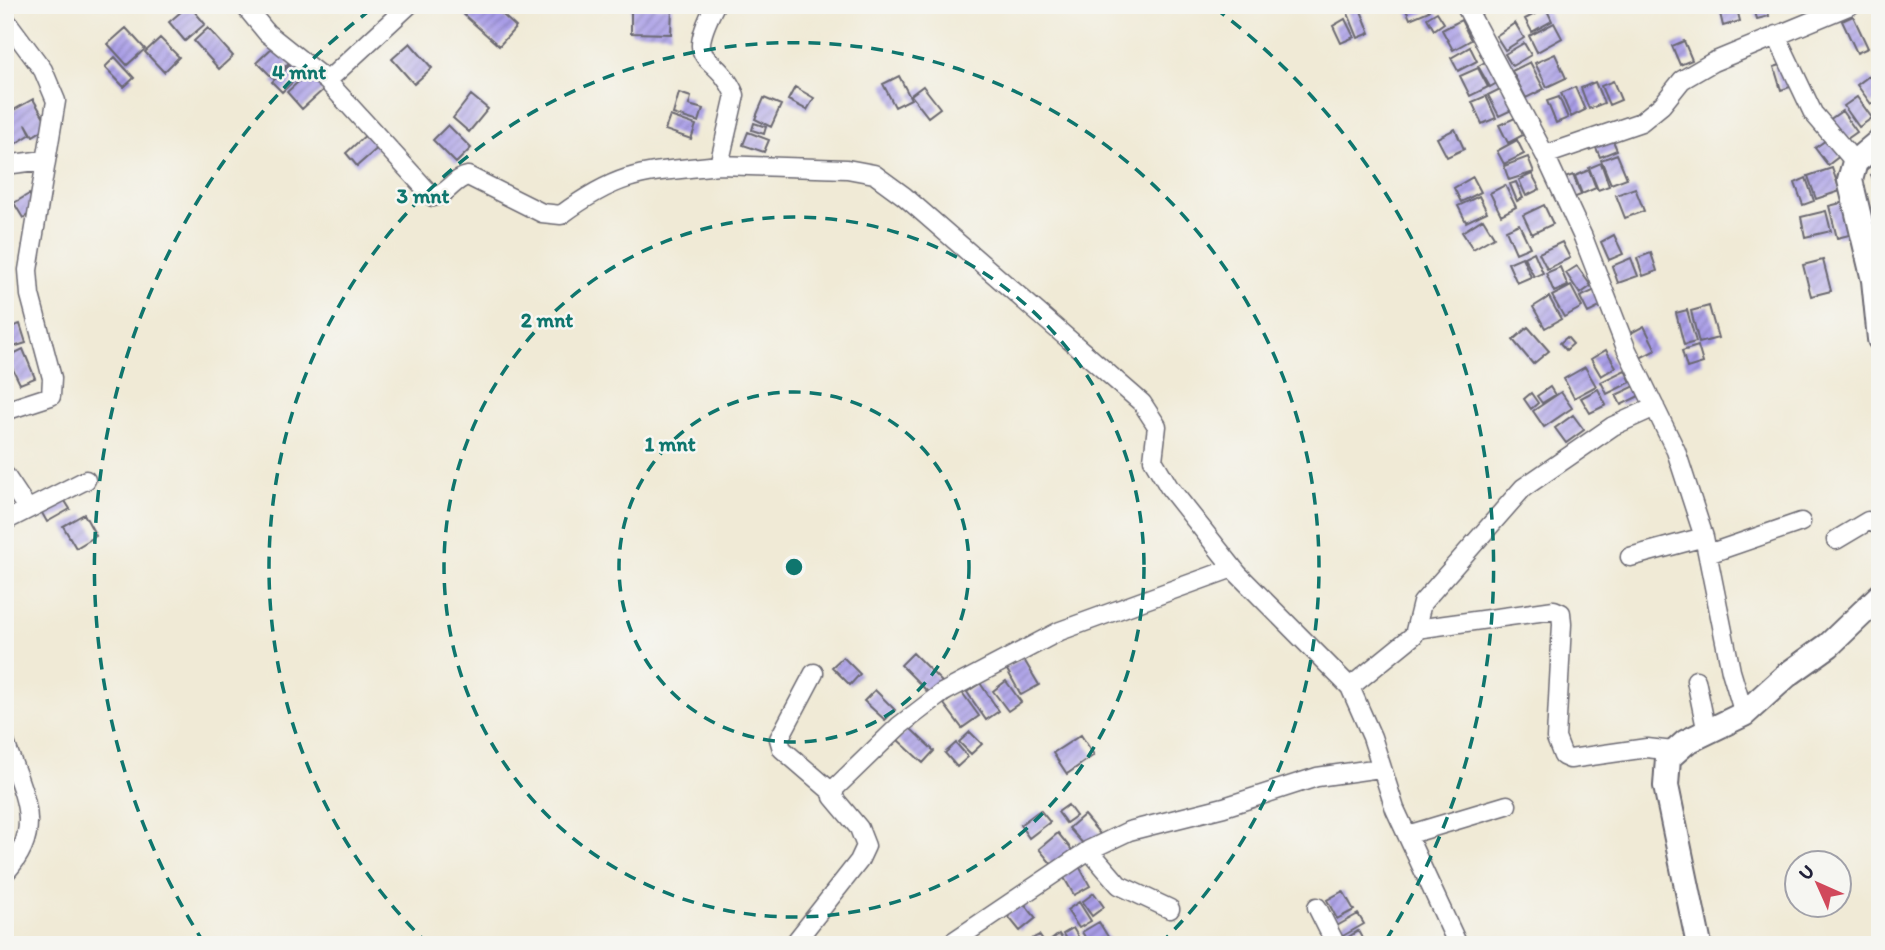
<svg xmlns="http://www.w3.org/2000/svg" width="1885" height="950" viewBox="0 0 1885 950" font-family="Itim,sans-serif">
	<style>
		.building { fill: url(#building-hatch) }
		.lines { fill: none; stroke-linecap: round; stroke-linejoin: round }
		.street-casing { stroke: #6a6871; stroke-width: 21 }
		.secondary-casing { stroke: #6a6871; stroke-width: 28 }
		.street { stroke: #fff; stroke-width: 18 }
		.secondary { stroke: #fff; stroke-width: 24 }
		.ring { fill: none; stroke: #0f766e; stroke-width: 3.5; stroke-dasharray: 12 9 }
		.centre { fill: #0f766e; stroke: #f6f6f2; stroke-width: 3.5 }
		.ring-label { font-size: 21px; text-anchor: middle; font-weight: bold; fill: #0f766e; stroke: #f6f6f2; stroke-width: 5; stroke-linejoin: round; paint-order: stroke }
	</style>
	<defs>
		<pattern id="building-hatch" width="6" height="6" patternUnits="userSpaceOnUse" patternTransform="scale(1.75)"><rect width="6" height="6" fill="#a99de7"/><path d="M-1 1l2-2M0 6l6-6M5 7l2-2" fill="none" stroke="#8980bc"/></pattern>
	</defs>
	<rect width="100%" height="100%" fill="#f6f6f2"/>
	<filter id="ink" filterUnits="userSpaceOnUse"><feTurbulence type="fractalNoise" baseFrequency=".0143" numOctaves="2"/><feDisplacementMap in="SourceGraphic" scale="14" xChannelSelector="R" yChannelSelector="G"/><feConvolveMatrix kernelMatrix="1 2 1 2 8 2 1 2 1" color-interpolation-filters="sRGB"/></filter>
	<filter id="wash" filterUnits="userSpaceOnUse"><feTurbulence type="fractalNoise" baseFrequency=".00686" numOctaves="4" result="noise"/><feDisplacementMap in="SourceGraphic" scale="28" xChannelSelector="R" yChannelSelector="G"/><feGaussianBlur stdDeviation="1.57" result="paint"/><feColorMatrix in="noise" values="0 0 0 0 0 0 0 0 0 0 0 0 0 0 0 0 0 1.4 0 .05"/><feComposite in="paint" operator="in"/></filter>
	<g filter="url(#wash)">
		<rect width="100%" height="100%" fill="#f0ead6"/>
		<g id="blocks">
			<path class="building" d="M189,5L205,24L185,41L169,22Z
				M471,5H492L516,27L499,46L463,14Z
				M1404,5H1427L1429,11L1410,19Z
				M1718,5H1736L1740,21L1723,26Z
				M1753,5H1766L1769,16L1757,19Z
				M1359,6L1370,33L1358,38L1347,11Z
				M631,7H672L671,34L631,33Z
				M1546,8L1552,21L1532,32L1525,19Z
				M1437,12L1444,23L1434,30L1427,18Z
				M1853,16L1868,48L1857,53L1842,21Z
				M1345,19L1354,37L1341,43L1333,26Z
				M1461,20L1471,40L1453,50L1442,30Z
				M1515,23L1524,38L1505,50L1496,36Z
				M1554,23L1562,38L1537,52L1529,36Z
				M126,28L145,49L127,65L108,44Z
				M208,28L233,56L219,69L194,41Z
				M160,38L179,57L164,72L145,52Z
				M1684,41L1692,60L1680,65L1672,46Z
				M410,43L432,68L414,84L392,59Z
				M1524,43L1531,55L1512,66L1505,54Z
				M275,45L291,61L273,78L257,62Z
				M1470,47L1477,61L1458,71L1451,58Z
				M1555,54L1566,78L1547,87L1535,63Z
				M115,57L134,78L124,87L105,67Z
				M1492,58L1505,78L1490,87L1478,66Z
				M1530,62L1544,89L1526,98L1512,71Z
				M292,63L302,73L282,92L272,82Z
				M1787,63L1793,86L1781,90L1774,67Z
				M1478,68L1488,87L1470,96L1460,76Z
				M308,73L324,89L302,109L287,92Z
				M899,76L911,99L895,107L883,84Z
				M1869,76L1880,91V98L1871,104L1857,85Z
				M1613,81L1621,100L1609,105L1601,86Z
				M1595,82L1604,103L1589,109L1581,88Z
				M1508,85L1518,107L1499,116L1488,95Z
				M923,86L940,108L928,117L911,95Z
				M795,87L814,98L807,110L788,100Z
				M1575,87L1585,110L1571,117L1561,93Z
				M679,93L691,97L689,105L703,109L699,122L673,114Z
				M471,95L488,109L469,132L453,118Z
				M1486,96L1496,118L1482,124L1472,102Z
				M1559,97L1568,118L1556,123L1547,101Z
				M1857,97L1872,118L1859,127L1844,106Z
				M764,98L781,105L771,127L755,119Z
				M33,99L49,126L33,136L26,124L31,134L15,144L5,126V115Z
				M1842,111L1857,132L1844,141L1829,120Z
				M670,116L696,125L691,139L665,130Z
				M1515,118L1523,135L1508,143L1499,125Z
				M754,123L766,127L764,134L752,130Z
				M448,125L471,148L456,163L433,140Z
				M1455,129L1464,149L1447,157L1437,138Z
				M748,132L769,140L764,152L743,145Z
				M368,133L380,146L357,166L346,153Z
				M1611,136L1617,150L1600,157L1594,143Z
				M1829,138L1841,155L1828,165L1815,148Z
				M1517,140L1524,154L1504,164L1497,151Z
				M1617,154L1627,178L1611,184L1601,160Z
				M1528,157L1534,172L1509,180L1504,166Z
				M1601,163L1609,186L1598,190L1589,168Z
				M1832,168L1840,191L1816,199L1808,176Z
				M1589,170L1596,188L1582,194L1575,176Z
				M1880,170V191L1871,175Z
				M1532,174L1540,189L1526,196L1519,180Z
				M1573,175L1581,195L1573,198L1565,178Z
				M1473,177L1481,192L1461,202L1454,188Z
				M1806,178L1814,201L1803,205L1795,183Z
				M1516,182L1523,198L1517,201L1510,184Z
				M1505,185L1516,207L1501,215L1490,193Z
				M1635,188L1644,211L1625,218L1616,195Z
				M29,194L38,209L23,218L14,203Z
				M1479,196L1487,212L1466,222L1458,206Z
				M1849,201L1857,233L1837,238L1829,206Z
				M1544,205L1553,224L1532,234L1523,215Z
				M1826,211L1831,231L1805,237L1801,217Z
				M1483,219L1494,237L1473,249L1462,232Z
				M1519,224L1530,247L1516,253L1506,230Z
				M1614,235L1623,254L1609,260L1601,242Z
				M1562,242L1570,258L1547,269L1539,253Z
				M1534,252L1543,273L1534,277L1524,257Z
				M1651,253L1657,271L1643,276L1637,258Z
				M1522,257L1531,277L1517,283L1508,263Z
				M1631,258L1638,276L1618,283L1612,266Z
				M1823,260L1831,291L1811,296L1803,265Z
				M1577,266L1591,286L1580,294L1566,273Z
				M1560,267L1568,286L1554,292L1546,273Z
				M1571,286L1582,307L1564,317L1552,296Z
				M1595,290L1602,306L1588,313L1580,297Z
				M1549,297L1561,319L1545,328L1533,307Z
				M1709,306L1718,338L1699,343L1691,311Z
				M1687,310L1696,342L1684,345L1676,313Z
				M20,324L26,343L7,349L5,329Z
				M1644,326L1656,350L1640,358L1629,334Z
				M1528,327L1549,351L1533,364L1513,340Z
				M1567,337L1573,344L1566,350L1560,343Z
				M1698,346L1703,363L1687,368L1682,351Z
				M23,349L35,378L20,384L7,357Z
				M1606,350L1616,367L1601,376L1591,359Z
				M1585,367L1596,386L1574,398L1564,379Z
				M1625,370L1631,382L1607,394L1601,382Z
				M1635,386L1639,396L1621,405L1616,395Z
				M1550,387L1555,395L1542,403L1537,396Z
				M1598,389L1606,405L1590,413L1581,398Z
				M1561,392L1572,408L1544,427L1533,411Z
				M1531,393L1538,403L1531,409L1524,399Z
				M1573,415L1584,430L1566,443L1555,428Z
				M60,493L70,509L47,522L37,504Z
				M84,514L96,536L76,548L63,526Z
				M913,653L943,683L931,695L901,665Z
				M843,657L860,674L850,685L832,667Z
				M1023,658L1039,685L1021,695L1006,668Z
				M1006,681L1021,702L1008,711L993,691Z
				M980,683L999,711L986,720L967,692Z
				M875,690L895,710L885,720L864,701Z
				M961,691L979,716L962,728L944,704Z
				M910,728L934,751L923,763L898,740Z
				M970,732L982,744L971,754L959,742Z
				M1081,735L1094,755L1067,774L1053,753Z
				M956,743L968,757L957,767L945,753Z
				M1068,805L1076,816L1066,823L1058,812Z
				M1040,810L1050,822L1029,838L1020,825Z
				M1084,815L1100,834L1086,847L1069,828Z
				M1058,833L1072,850L1053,866L1039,849Z
				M1079,866L1090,886L1074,895L1063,876Z
				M1343,891L1354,910L1337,919L1327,900Z
				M1094,893L1104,907L1092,916L1082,902Z
				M1023,902L1036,918L1020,931L1007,915Z
				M1079,902L1091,921L1079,928L1067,910Z
				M1358,914L1364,924L1341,937L1335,927Z
				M1099,922L1113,945H1090L1082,932Z
				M1073,928L1082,943L1079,945H1070L1063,934Z
				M1358,931L1366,945H1336Z
				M1059,934L1066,945H1052L1050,941Z
				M1039,935L1046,945H1033L1030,940Z"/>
		</g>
	</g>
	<g filter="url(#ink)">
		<use href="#blocks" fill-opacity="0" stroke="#6a6871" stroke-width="2"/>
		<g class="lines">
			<defs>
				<path id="street" d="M244,5L267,33L327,81L433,197C448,195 454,178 468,176L542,213L561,215C623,169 646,173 719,165
					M715,5C682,70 715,48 735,95L719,165L847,169L874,174L904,196L1142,403L1157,426L1153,460L1169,487L1238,574L1350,687L1372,737L1395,809L1458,945
					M1465,5L1545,155L1583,237L1626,348L1676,451L1704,537L1731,671L1744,714
					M5,19L43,70L56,101L28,270L30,295L52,378L51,396L5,411
					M1776,35L1813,113L1855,162
					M327,81L409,5
					M1545,155L1641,122L1662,105L1682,80L1713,62L1851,5
					M5,165L44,160
					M5,475L27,508
					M5,521L86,480
					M1836,540L1868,521L1880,525
					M1708,554L1801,522
					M1630,557L1704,537
					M1416,629L1554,610L1561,613L1562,624L1556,738L1563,756L1570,759L1647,748L1673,751
					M814,673L779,739L782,749L833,793
					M1696,680L1707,733
					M1350,687L1414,635L1422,603L1523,488L1613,426L1655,407
					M5,742C22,793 47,828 5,873
					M1407,835L1507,805
					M1089,850L1119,885L1170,909
					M1317,907L1336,945
					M793,945L859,861L866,846L859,828L833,797L835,788L899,726L942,693L1060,631L1233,568
					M948,945L1089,850L1129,831L1224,807L1317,777L1380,768"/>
				<path id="secondary" d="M1880,141L1855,162L1850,180L1874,280L1880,339
					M1699,945L1666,786L1668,758L1686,742L1744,714L1787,675L1829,645L1880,596"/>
			</defs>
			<use href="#street" class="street-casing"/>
			<use href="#secondary" class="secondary-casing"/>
			<use href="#street" class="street"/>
			<use href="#secondary" class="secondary"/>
		</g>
	</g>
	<g class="ring">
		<circle cx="794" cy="567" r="175"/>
		<circle cx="794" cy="567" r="350"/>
		<path d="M429 945A525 525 0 1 1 1159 945"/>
		<path d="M204 943A700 700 0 0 1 373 8M1215 8A700 700 0 0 1 1384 943"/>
	</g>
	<circle cx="794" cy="567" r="10" class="centre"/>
	<g class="ring-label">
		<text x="299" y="79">4 mnt</text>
		<text x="423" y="203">3 mnt</text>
		<text x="547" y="327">2 mnt</text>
		<text x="670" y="451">1 mnt</text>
	</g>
	<rect width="1885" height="950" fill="none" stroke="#f6f6f2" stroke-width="28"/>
	<g transform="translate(1818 884) rotate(315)"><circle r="33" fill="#f6f6f2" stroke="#a1a1a9" stroke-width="2"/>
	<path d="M0-5L12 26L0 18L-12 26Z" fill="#d1495b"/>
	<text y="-10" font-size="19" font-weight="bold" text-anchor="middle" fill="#22223b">U</text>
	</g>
</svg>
